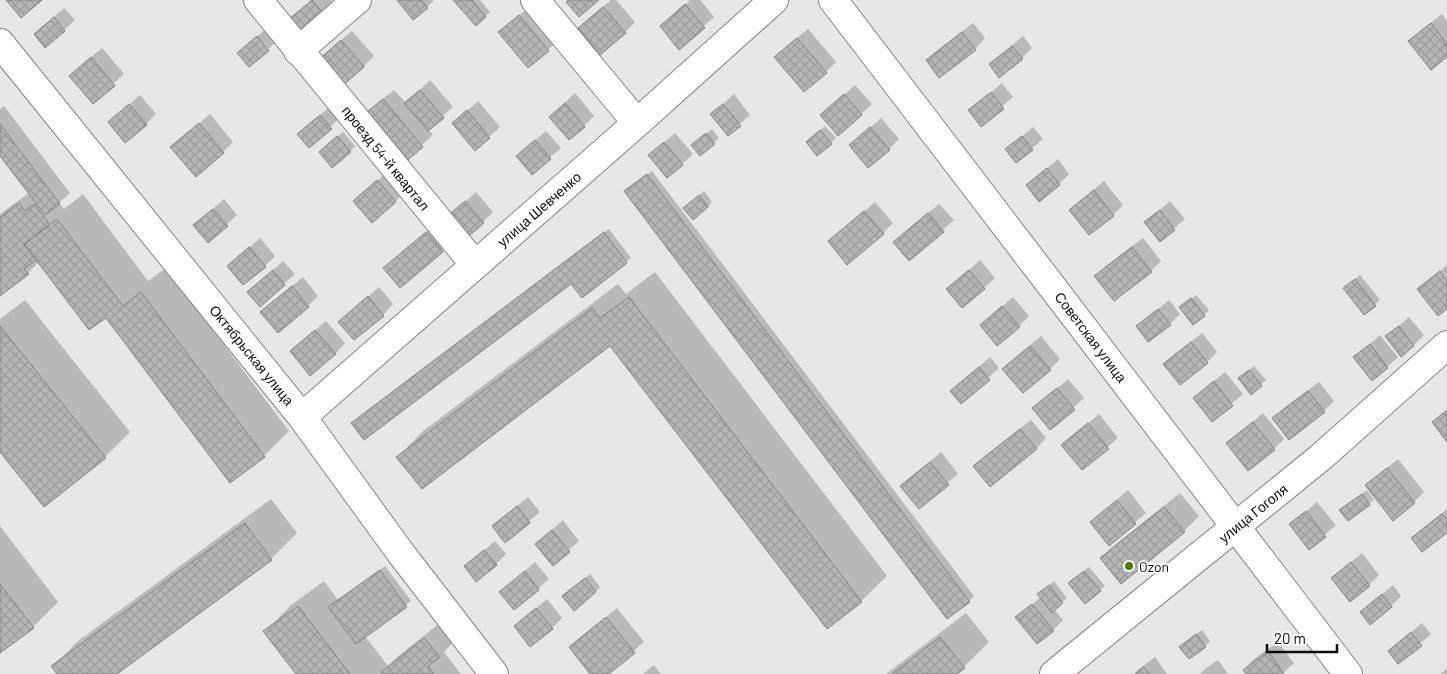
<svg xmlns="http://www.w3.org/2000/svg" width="1447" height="674" viewBox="0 0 1447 674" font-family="Barlow,sans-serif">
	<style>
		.shadow { fill: #0003 }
		.building { fill: url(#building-cross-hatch); stroke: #888484 }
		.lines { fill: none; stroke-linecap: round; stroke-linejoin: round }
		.minor-casing { stroke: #878485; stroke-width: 30 }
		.minor { stroke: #fff; stroke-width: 28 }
		.poi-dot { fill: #477a06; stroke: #fff; stroke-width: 2 }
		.labels { text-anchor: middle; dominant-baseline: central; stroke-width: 4; stroke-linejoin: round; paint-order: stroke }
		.street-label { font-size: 14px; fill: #0e0c0d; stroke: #fff }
		.poi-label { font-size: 14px; fill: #0e0c0d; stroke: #fff; text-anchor: start }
	</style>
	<defs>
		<pattern id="building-cross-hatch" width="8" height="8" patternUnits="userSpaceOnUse" patternTransform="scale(1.25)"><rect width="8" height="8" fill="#b8b4b4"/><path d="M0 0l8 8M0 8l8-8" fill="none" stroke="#9d9a9a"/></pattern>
	</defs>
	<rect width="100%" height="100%" fill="#eae6e7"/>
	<path class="shadow" d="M312,0H331L332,2L322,12L300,10Z
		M398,0H434L427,7Z
		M455,0H480L490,12L476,25Z
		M611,0H616L635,22L625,32L579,28Z
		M690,0H700L714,17L679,48L661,26Z
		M530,6L559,40L528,67L500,32Z
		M64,8L75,20L64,30L46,24Z
		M1442,14L1447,21V56L1410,41L1420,31Z
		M973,23L985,38L975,49L927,60L938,50Z
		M268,27L279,39L250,66L239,53Z
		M808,29L836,62L826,72L786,47Z
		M352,31L374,56L363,67L328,51Z
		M1023,36L1032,48L1022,58L990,64Z
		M102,48L124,74L93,102L81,66Z
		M430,80L453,107L428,129L433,135L403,162L374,106L394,90L406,103Z
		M1002,83L1013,97L981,125L970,110Z
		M855,85L872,104L861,114L822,115Z
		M575,93L594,116L584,126L550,117Z
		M734,94L750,115L728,134L712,114Z
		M140,95L156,114L146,124L110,122Z
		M478,101L500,127L475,149L453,123Z
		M4,106L70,193L59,203L64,209L83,194L148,281L166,268L289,431L264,456L106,316L39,262L28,273L0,294V214L29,193L0,154V109Z
		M331,106L341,117L309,146V124Z
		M210,114L233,142L223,152L172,147Z
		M881,118L899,139L889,149L850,145Z
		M825,126L836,138L831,143L812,137Z
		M1033,127L1043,139L1016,162L1007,149Z
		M712,129L719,138L700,154L698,140Z
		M546,131L561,148L532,173L528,146Z
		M343,132L355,146L350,151L325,147Z
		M675,133L693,154L682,164L650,155Z
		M1058,159L1069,174L1059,184L1028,185Z
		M388,171L405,191L395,202L355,201Z
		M652,171L974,596L969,601L631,187Z
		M1104,181L1123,205L1113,215L1070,210Z
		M704,191L712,202L708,207L690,203Z
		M476,192L493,212L483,222L447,218Z
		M224,199L237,215L208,241L195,225Z
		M1170,201L1185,219L1160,240L1146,222Z
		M875,202L893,223L883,233L829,242Z
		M939,204L954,220L909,259L905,232Z
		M437,223L452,241L442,251L395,258Z
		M609,229L631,258L626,262L571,282L358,418Z
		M260,238L275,256L265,266H228Z
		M1143,238L1161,261L1151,271L1096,276L1106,266Z
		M980,260L995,278L962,307L948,289Z
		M283,261L295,274L260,305L249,292Z
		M1447,265V307L1419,289Z
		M655,272L887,576L861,601L827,627L611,344L398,457L423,431L618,284L626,294Z
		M1360,275L1380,300L1364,313L1349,284Z
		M303,277L318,296L308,306L272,302Z
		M379,287L393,304L383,315L339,322Z
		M1196,295L1209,310L1204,315L1186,303Z
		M1013,297L1029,316L1019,326L981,325Z
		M25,300L130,432L105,457L0,450V319Z
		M1169,300L1180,314L1170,324L1137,327Z
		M1409,317L1424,335L1414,345L1387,336Z
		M326,321L345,343L335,354L291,351Z
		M1202,333L1217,352L1207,362L1165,364L1175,354Z
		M1380,335L1398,357L1387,367L1355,357Z
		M1041,336L1060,359L1050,369L1014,359Z
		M990,357L999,368L961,402L951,391Z
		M1254,366L1266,380L1251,393L1244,374Z
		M1225,372L1243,394L1212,420L1194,398Z
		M1068,379L1084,398L1050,428L1034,408Z
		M1319,382L1334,401L1324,411L1274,419L1284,408Z
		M1263,413L1284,439L1274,449L1227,443Z
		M1099,414L1118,438L1082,469L1063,445Z
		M1031,420L1046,438L1036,449L975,467L985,456Z
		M941,452L958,474L919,507L901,486Z
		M1398,459L1424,492L1414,502L1366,485Z
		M1128,490L1146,513L1109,544L1091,522Z
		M1367,490L1374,500L1369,504L1346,505Z
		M1180,493L1199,516L1184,531L1102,558L1117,543Z
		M528,497L540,512L505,541L493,526Z
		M271,499L297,533L271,559L115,674H58L53,667L78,641Z
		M1317,502L1336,525L1310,548L1291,524Z
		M1447,509V532L1413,538L1423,528Z
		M563,520L579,541L553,564L536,544Z
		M0,526L58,602L33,627L0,652Z
		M495,541L506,554L496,564L465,566Z
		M1362,553L1379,575L1369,585L1332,578Z
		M535,562L549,579L514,609L501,592Z
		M385,566L411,601L365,636L388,666L397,657L440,623L454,641L444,652L461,674H297L265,632L290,606L324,581L338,600Z
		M1089,567L1105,586L1100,590L1075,579Z
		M590,574L600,587L595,592L569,591Z
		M1054,581L1067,598L1054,609L1063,620L1053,630L1017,617L1041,597L1044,590Z
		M1393,585L1401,596L1391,606L1361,612Z
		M547,599L562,618L552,628L515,626Z
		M617,608L644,642L607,674H592L570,647Z
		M966,613L989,642L964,667L955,674H886Z
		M1422,623L1431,634L1399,662L1389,651Z
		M1202,630L1210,641L1205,646L1186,642Z
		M1278,642L1294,663L1282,674H1247L1244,670L1254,659Z
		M1155,657L1167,674H1134L1139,669Z
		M1218,660L1228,674H1200L1205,669Z
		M654,665L661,674H643Z
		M1447,669V674H1440Z"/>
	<path class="building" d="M6,0H42L21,18Z
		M312,0L323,13L299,33L288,20Z
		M397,0H421L428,8L413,20Z
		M453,0H472L486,17L476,26Z
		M568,0H599L579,17L566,2Z
		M685,4L705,28L679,50L660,26Z
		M603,7L626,33L600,55L578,28Z
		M519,15L549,51L528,68L498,32Z
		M54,17L65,31L45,48L34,34Z
		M1431,23L1447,44V57L1431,70L1408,41Z
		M962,32L976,50L939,78L926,60Z
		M257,36L269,51L249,67L237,53Z
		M797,38L827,73L804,92L774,57Z
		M341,40L364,67L340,88L317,61Z
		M1012,46L1023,59L999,78L989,64Z
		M91,57L115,86L93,104L69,76Z
		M420,90L444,118L428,131L404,103Z
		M991,92L1004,109L981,127L968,110Z
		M844,94L862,115L838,136L820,115Z
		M383,99L423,147L403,164L362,116Z
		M565,103L585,127L569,140L549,117Z
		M129,104L147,125L125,143L108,122Z
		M723,104L741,126L728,136L710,114Z
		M467,110L490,138L475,151L452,123Z
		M320,115L332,129L309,148L297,134Z
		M199,123L224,153L196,177L170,147Z
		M0,124L60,204L45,215L0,156Z
		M870,127L890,150L868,168L849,145Z
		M820,130L832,144L817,156L806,142Z
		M706,133L715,144L700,156L691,145Z
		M337,136L351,152L332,168L319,152Z
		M1022,136L1033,150L1016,163L1005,149Z
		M535,140L551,159L532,175L516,156Z
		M664,142L683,165L667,178L648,155Z
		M1047,168L1060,185L1039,202L1026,185Z
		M647,174L970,602L947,619L624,191Z
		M377,180L396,202L372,223L353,201Z
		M1094,190L1114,216L1089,235L1069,210Z
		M699,195L708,207L693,220L683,208Z
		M465,201L484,223L464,240L445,218Z
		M19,203L25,211L34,204L50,225L24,244L36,260L24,269L29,274L0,296V217Z
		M213,209L228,226L208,243L193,225Z
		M1160,210L1175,230L1160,242L1144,222Z
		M864,211L884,234L847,265L828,241Z
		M928,213L944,232L909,261L893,242Z
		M57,219L123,306L141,292L265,457L230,483L106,318L89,330L24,244Z
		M426,232L443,252L400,288L383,268Z
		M604,232L627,263L582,298L571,284L364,440L351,423Z
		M249,247L266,267L243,285L227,266Z
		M1132,247L1152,272L1114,301L1094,276Z
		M273,270L285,285L260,307L247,292Z
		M969,270L985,289L962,308L946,289Z
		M1440,271L1447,281V309L1438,316L1417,289Z
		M1355,279L1376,306L1364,315L1343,288Z
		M292,286L309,307L278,333L260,312Z
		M368,296L384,316L354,340L338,322Z
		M629,297L862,602L827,629L610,346L422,489L396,457L592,308L600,318Z
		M1191,298L1205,316L1193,325L1179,307Z
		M1002,306L1020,327L997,346L980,325Z
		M1158,309L1171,325L1148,342L1136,326Z
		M0,326L106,458L44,507L0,452Z
		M1399,326L1414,346L1401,357L1385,336Z
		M315,330L336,354L310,376L290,351Z
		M1191,342L1208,363L1180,385L1163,364Z
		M1370,344L1388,368L1372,381L1353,357Z
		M1030,346L1051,370L1023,393L1002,369Z
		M979,367L990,380L961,404L950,391Z
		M1249,370L1262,386L1251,395L1238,378Z
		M1214,381L1233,406L1212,422L1193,398Z
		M1057,388L1075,410L1050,430L1032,408Z
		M1308,391L1325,412L1289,440L1272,418Z
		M1447,410V442L1432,422Z
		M1253,422L1275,450L1248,471L1226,443Z
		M1088,423L1109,449L1082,470L1061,445Z
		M1020,429L1037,449L990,487L973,466Z
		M930,462L949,485L919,509L900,486Z
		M1387,468L1415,503L1393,521L1365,485Z
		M1362,494L1370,505L1348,521L1339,510Z
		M1117,500L1136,524L1109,546L1090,522Z
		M517,506L530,523L505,543L492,526Z
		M1164,507L1185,532L1121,584L1100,558Z
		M1306,511L1326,537L1309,550L1289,524Z
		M1442,514L1447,520V533L1422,552L1411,538Z
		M245,523L272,560L117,674H57L51,666Z
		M552,530L570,552L553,566L535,544Z
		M484,550L497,565L476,582L464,566Z
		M1351,562L1370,586L1350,602L1331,578Z
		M380,570L407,607L356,644L328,607Z
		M525,571L539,590L514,610L499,592Z
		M1084,571L1101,591L1085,604L1068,583Z
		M585,578L596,592L574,611L562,596Z
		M0,584L34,628L0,653Z
		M1049,585L1063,603L1052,613L1037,594Z
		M1382,594L1392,607L1370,625L1360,612Z
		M1032,604L1054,631L1037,644L1015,617Z
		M298,606L350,674H296L263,631Z
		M536,608L553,629L530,647L514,626Z
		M606,617L635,653L609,674H590L569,647Z
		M1411,632L1422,646L1398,664L1388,651Z
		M1196,634L1206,647L1189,659L1179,647Z
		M940,637L965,668L957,674H892Z
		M424,638L440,657L428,666L434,674H383L381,672Z
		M1268,651L1284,674H1246L1243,670Z
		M1144,667L1150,674H1135Z"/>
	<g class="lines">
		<defs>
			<path id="minor" d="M258,0L475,265
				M535,0L637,123
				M833,0L1348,674
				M0,43L302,417L400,552L494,674
				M298,51L357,0
				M302,417L637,123L774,0
				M1054,674L1321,457L1447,345"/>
		</defs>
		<use href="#minor" class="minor-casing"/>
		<use href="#minor" class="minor"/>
	</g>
	<circle class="poi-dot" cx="1129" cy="566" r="5"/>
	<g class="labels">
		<g class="street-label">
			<text transform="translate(386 158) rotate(51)">проезд 54-й квартал</text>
			<text transform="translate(539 209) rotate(-41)">улица Шевченко</text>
			<text transform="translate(1091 337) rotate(53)">Советская улица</text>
			<text transform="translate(252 355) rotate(51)">Октябрьская улица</text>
			<text transform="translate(1253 513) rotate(-39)">улица Гоголя</text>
		</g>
		<g class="poi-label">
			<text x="1139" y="566">Ozon</text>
		</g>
	</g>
	<path d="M1267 644v8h70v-8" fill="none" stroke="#0e0c0d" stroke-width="2.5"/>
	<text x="1274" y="644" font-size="15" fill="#0e0c0d" stroke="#ffffff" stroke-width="4" paint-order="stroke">20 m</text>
</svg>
